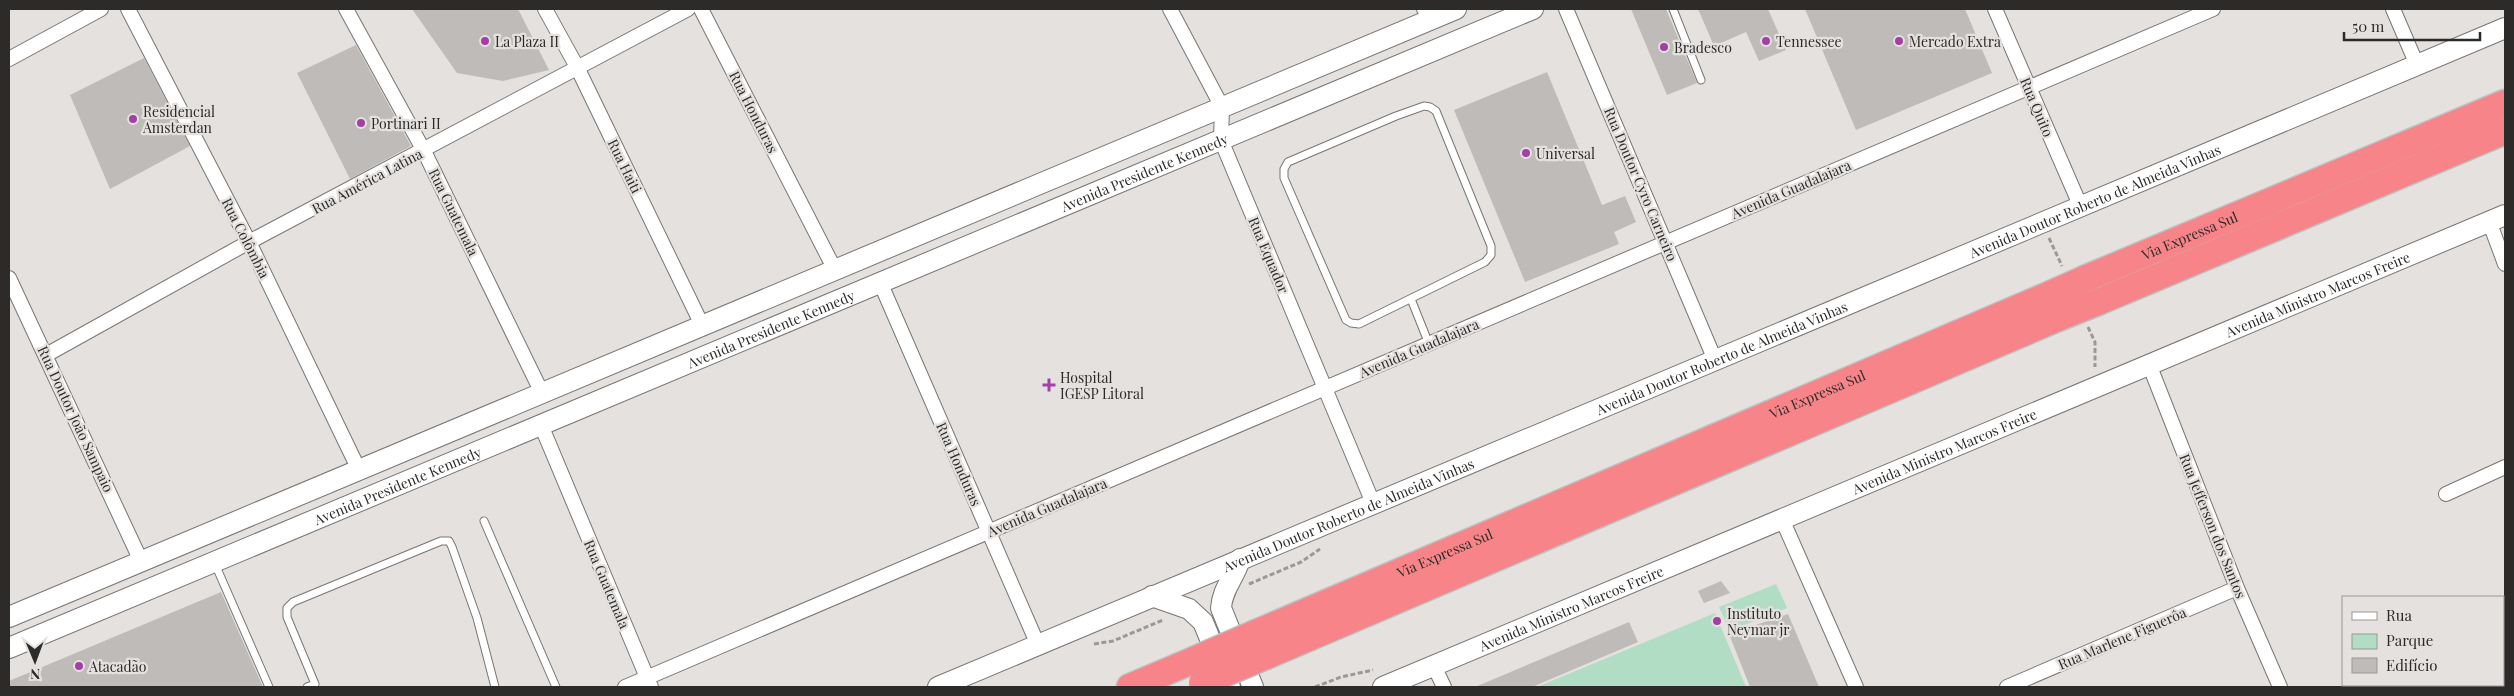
<svg xmlns="http://www.w3.org/2000/svg" width="2514" height="696" viewBox="0 0 2514 696" font-family="'Playfair Display',serif">
	<style>
		.green { fill: #b1ddc5 }
		.building { fill: #bebbb9 }
		.lines { fill: none; stroke-linecap: round; stroke-linejoin: round }
		.lane-casing { stroke: #787573; stroke-width: 9 }
		.street-casing { stroke: #787573; stroke-width: 16 }
		.secondary-casing { stroke: #787573; stroke-width: 22 }
		.highway-casing { stroke: #c0bfbf; stroke-width: 29 }
		.path { stroke: #9b9997; stroke-width: 3; stroke-dasharray: 5 2.5; stroke-linecap: butt }
		.lane { stroke: #fff; stroke-width: 7 }
		.street { stroke: #fff; stroke-width: 14 }
		.secondary { stroke: #fff; stroke-width: 20 }
		.highway { stroke: #f68489; stroke-width: 26 }
		.highway-bridge-casing { stroke: #c0bfbf; stroke-width: 29; stroke-linecap: butt }
		.highway-bridge { stroke: #f68489; stroke-width: 26 }
		.poi-dot { fill: #a340a6; stroke: #e4e1df; stroke-width: 2 }
		.labels { text-anchor: middle; dominant-baseline: central; stroke-width: 4.5; stroke-linejoin: round; paint-order: stroke }
		.poi-label { font-size: 14px; fill: #2c2b2a; stroke: #e4e1df; text-anchor: start }
		.street-label { font-size: 14px; fill: #2c2b2a; stroke: #e4e1df }
	</style>
	<rect width="100%" height="100%" fill="#e4e1df"/>
	<path class="green" d="M1776,584L1787,608L1730,631L1719,607Z
		M1715,613L1746,687H1537Z"/>
	<path class="building" d="M412,9H518L549,70L503,81L457,73Z
		M1631,9H1666L1697,83L1667,95Z
		M1698,9H1768L1786,50L1759,61L1746,32L1714,46Z
		M1805,9H1965L1992,73L1856,130Z
		M356,45L411,146L350,179L297,73Z
		M144,58L190,146L110,189L70,95Z
		M1547,72L1602,205L1625,196L1636,222L1614,232L1619,244L1525,282L1454,110Z
		M1721,581L1730,593L1704,603L1698,591Z
		M221,592L263,687H9V681Z
		M1788,614L1819,687H1750L1729,634Z
		M1629,622L1638,642L1532,687H1475Z"/>
	<g class="lines">
		<defs>
			<path id="lane" d="M1673,9L1701,80
				M1424,106L1430,107L1436,111L1491,246V255L1485,262L1359,324L1351,323L1346,320L1284,178V169L1288,162L1396,116Z
				M1411,299L1429,344
				M484,521L556,687
				M215,564L269,687
				M307,687L315,684L287,617V608L293,602L441,541H449L452,547L477,618L495,687"/>
			<path id="street" d="M128,9L249,242L359,470
				M346,9L424,151L542,393
				M545,9L577,67L702,325
				M701,9L835,270
				M1170,9L1222,107L1221,140L1373,503
				M1424,9L1430,20
				M1566,9L1715,360
				M1995,9L2080,205
				M2393,9L2417,65
				M9,59L101,9
				M2489,221L2505,264
				M9,278L141,561
				M880,282L1038,645
				M46,355L249,242L688,9
				M2149,364L2237,588L2280,687
				M541,425L651,687
				M2446,494L2505,467
				M1782,519L1856,687
				M1434,666L1444,687
				M625,687L2213,9
				M2007,687L2237,588"/>
			<g id="secondary">
				<path d="M1240,559C1235,577 1222,589 1221,608L1253,687"/>
				<path d="M1152,596L1189,609L1203,622L1230,687"/>
				<path d="M9,617L1456,9"/>
				<path id="s1" d="M9,648L1533,9"/>
				<path id="s2" d="M938,687L2505,28"/>
				<path id="s3" d="M1383,687L2505,215"/>
			</g>
			<g id="highway">
				<path id="s4" d="M2087,278L2505,103"/>
				<path d="M2098,302L2505,131"/>
				<path id="s5" d="M1256,633L2051,294"/>
				<path d="M1266,656L2058,318"/>
				<path d="M1130,687L1194,660"/>
			</g>
		</defs>
		<use href="#lane" class="lane-casing"/>
		<use href="#street" class="street-casing"/>
		<use href="#secondary" class="secondary-casing"/>
		<use href="#highway" class="highway-casing"/>
		<path class="path" d="M2049,238L2062,266
			M2088,327L2095,342V367
			M1249,584L1301,562L1320,549
			M1094,644L1113,641L1163,620
			M1315,687L1341,677L1373,670"/>
		<use href="#lane" class="lane"/>
		<use href="#street" class="street"/>
		<use href="#secondary" class="secondary"/>
		<use href="#highway" class="highway"/>
		<defs>
			<path id="highway-bridge" d="M2051,294L2087,278
				M2058,318L2098,302
				M1194,660L1256,633
				M1202,683L1266,656"/>
		</defs>
		<use href="#highway-bridge" class="highway-bridge-casing"/>
		<use href="#highway-bridge" class="highway-bridge"/>
	</g>
	<g class="poi-dot">
		<circle cx="485" cy="41" r="5"/>
		<circle cx="1766" cy="41" r="5"/>
		<circle cx="1899" cy="41" r="5"/>
		<circle cx="1664" cy="47" r="5"/>
		<circle cx="133" cy="119" r="5"/>
		<circle cx="361" cy="123" r="5"/>
		<circle cx="1526" cy="153" r="5"/>
		<path d="M1046.5 377.5h5v5h5v5h-5v5h-5v-5h-5v-5h5z"/>
		<circle cx="1717" cy="621" r="5"/>
		<circle cx="79" cy="666" r="5"/>
	</g>
	<g class="labels">
		<g class="poi-label">
			<text x="495" y="41">La Plaza II</text>
			<text x="1776" y="41">Tennessee</text>
			<text x="1909" y="41">Mercado Extra</text>
			<text x="1674" y="47">Bradesco</text>
			<text x="143" y="111">Residencial<tspan x="143" dy="16">Amsterdan</tspan></text>
			<text x="371" y="123">Portinari II</text>
			<text x="1536" y="153">Universal</text>
			<text x="1060" y="377">Hospital<tspan x="1060" dy="16">IGESP Litoral</tspan></text>
			<text x="1727" y="613">Instituto<tspan x="1727" dy="16">Neymar jr</tspan></text>
			<text x="89" y="666">Atacadão</text>
		</g>
		<g class="street-label">
			<text transform="translate(2037 107) rotate(67)">Rua Quito</text>
			<text transform="translate(754 112) rotate(63)">Rua Honduras</text>
			<text transform="translate(625 166) rotate(64)">Rua Haiti</text>
			<text stroke="none"><textPath href="#s1" startOffset="1231">Avenida Presidente Kennedy</textPath></text>
			<text transform="translate(367 181) rotate(-28)">Rua América Latina</text>
			<text transform="translate(1641 184) rotate(67)">Rua Doutor Cyro Carneiro</text>
			<text transform="translate(1791 189) rotate(-23)">Avenida Guadalajara</text>
			<text stroke="none"><textPath href="#s2" startOffset="1255">Avenida Doutor Roberto de Almeida Vinhas</textPath></text>
			<text transform="translate(454 212) rotate(64)">Rua Guatemala</text>
			<text stroke="none"><textPath href="#s4" startOffset="111">Via Expressa Sul</textPath></text>
			<text transform="translate(246 238) rotate(63)">Rua Colômbia</text>
			<text transform="translate(1269 255) rotate(67)">Rua Equador</text>
			<text stroke="none"><textPath href="#s3" startOffset="1014">Avenida Ministro Marcos Freire</textPath></text>
			<text stroke="none"><textPath href="#s1" startOffset="826">Avenida Presidente Kennedy</textPath></text>
			<text transform="translate(1419 348) rotate(-23)">Avenida Guadalajara</text>
			<text stroke="none"><textPath href="#s2" startOffset="850">Avenida Doutor Roberto de Almeida Vinhas</textPath></text>
			<text stroke="none"><textPath href="#s5" startOffset="610">Via Expressa Sul</textPath></text>
			<text transform="translate(76 419) rotate(65)">Rua Doutor João Sampaio</text>
			<text stroke="none"><textPath href="#s3" startOffset="609">Avenida Ministro Marcos Freire</textPath></text>
			<text transform="translate(959 464) rotate(66)">Rua Honduras</text>
			<text stroke="none"><textPath href="#s1" startOffset="421">Avenida Presidente Kennedy</textPath></text>
			<text transform="translate(1047 507) rotate(-23)">Avenida Guadalajara</text>
			<text stroke="none"><textPath href="#s2" startOffset="445">Avenida Doutor Roberto de Almeida Vinhas</textPath></text>
			<text transform="translate(2213 526) rotate(68)">Rua Jefferson dos Santos</text>
			<text stroke="none"><textPath href="#s5" startOffset="205">Via Expressa Sul</textPath></text>
			<text transform="translate(607 584) rotate(67)">Rua Guatemala</text>
			<text stroke="none"><textPath href="#s3" startOffset="204">Avenida Ministro Marcos Freire</textPath></text>
			<text transform="translate(2122 638) rotate(-23)">Rua Marlene Figuerôa</text>
		</g>
	</g>
	<rect width="2514" height="696" fill="none" stroke="#2c2b2a" stroke-width="20"/>
	<rect x="2342" y="596" width="162" height="90" fill="#e4e1df" stroke="#9a9897"/>
	<rect x="2352" y="612" width="25" height="8" fill="#ffffff" stroke="#9a9897"/>
	<text x="2386" y="621" font-size="15" fill="#2c2b2a">Rua</text>
	<rect x="2352" y="634" width="25" height="15" fill="#b1ddc5" stroke="#9a9897"/>
	<text x="2386" y="646" font-size="15" fill="#2c2b2a">Parque</text>
	<rect x="2352" y="658" width="25" height="15" fill="#bebbb9" stroke="#9a9897"/>
	<text x="2386" y="671" font-size="15" fill="#2c2b2a">Edifício</text>
	<g transform="translate(35 661) rotate(179)" stroke="#e4e1df" stroke-width="4" paint-order="stroke">
	<path d="M0-4L9 19L0 12L-9 19Z" fill="#2c2b2a"/>
	<text y="-8" font-size="14" font-weight="bold" text-anchor="middle" fill="#2c2b2a">N</text>
	</g>
	<path d="M2344 32v8h136v-8" fill="none" stroke="#2c2b2a" stroke-width="2.5"/>
	<text x="2352" y="32" font-size="15" fill="#2c2b2a" stroke="#e4e1df" stroke-width="4" paint-order="stroke">50 m</text>
</svg>
